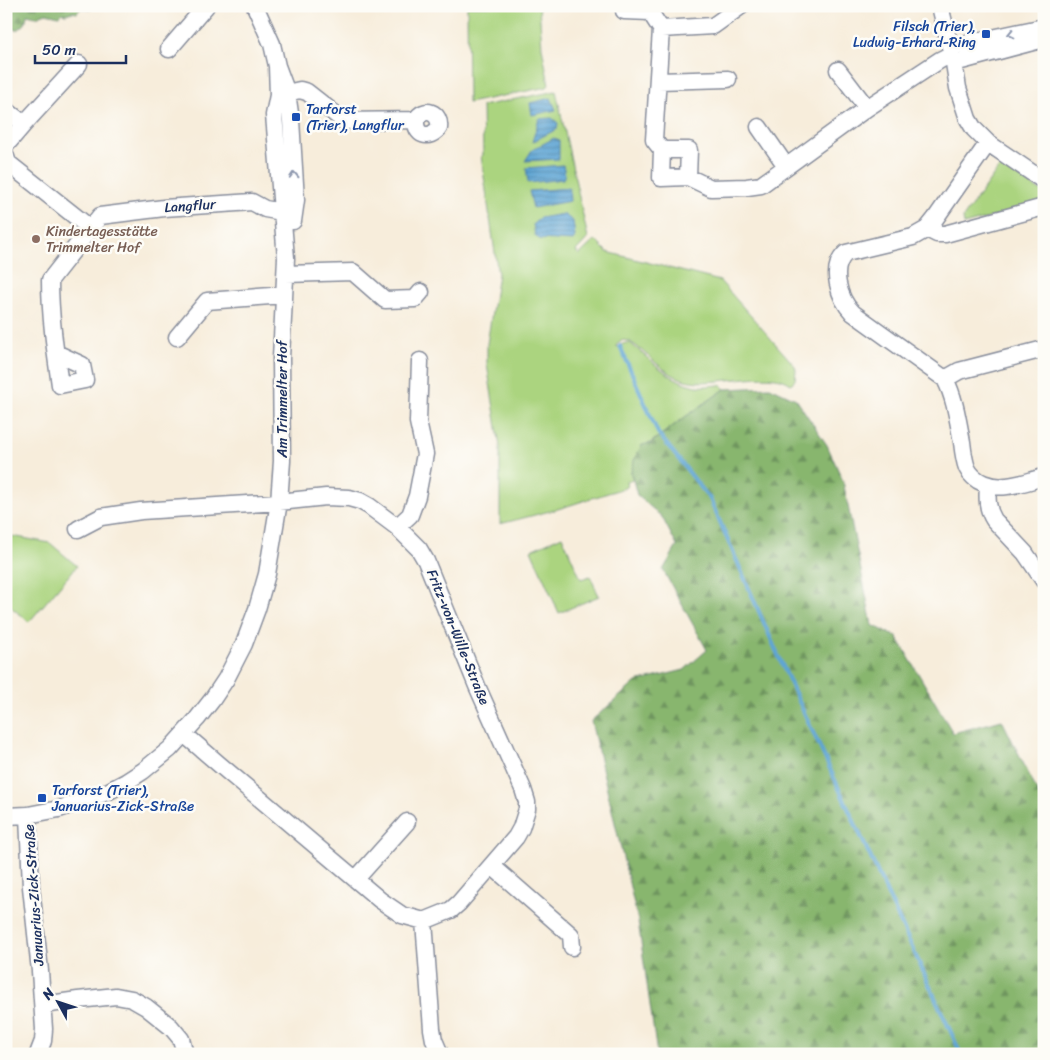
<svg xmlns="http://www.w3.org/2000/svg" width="1050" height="1060" viewBox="0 0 1050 1060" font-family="Sriracha,sans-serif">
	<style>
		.green { fill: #abd47f; stroke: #63826e }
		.forest { fill: url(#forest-firs); stroke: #527266 }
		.water { fill: url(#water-rules); stroke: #3c6a99 }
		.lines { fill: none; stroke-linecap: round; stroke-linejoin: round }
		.stream { stroke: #5ea5d4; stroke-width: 4 }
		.minor-casing { stroke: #898e9c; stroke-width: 19 }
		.minor { stroke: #fff; stroke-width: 16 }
		.oneway { stroke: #8d97ae }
		.transit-dot { fill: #1a4fb4; stroke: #fdfcf7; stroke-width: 2 }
		.education-dot { fill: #8d6e63; stroke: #fdfcf7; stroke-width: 2 }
		.labels { text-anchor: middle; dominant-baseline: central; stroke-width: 5; stroke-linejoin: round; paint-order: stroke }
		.transit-label { font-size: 14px; fill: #164399; stroke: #fdfcf7; text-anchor: start }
		.street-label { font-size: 14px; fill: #1b2f5e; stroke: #fdfcf7 }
		.education-label { font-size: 14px; fill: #785e54; stroke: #fdfcf7; text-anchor: start }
	</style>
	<defs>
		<pattern id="forest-firs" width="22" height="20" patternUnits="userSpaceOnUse" patternTransform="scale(1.25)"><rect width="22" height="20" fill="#88b66e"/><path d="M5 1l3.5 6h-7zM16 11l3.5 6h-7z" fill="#6e945e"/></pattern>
		<pattern id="water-rules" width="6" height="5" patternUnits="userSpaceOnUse" patternTransform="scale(1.25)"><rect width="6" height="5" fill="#5ea5d4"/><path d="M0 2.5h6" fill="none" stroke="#4d87af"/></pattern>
	</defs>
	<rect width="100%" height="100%" fill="#fdfcf7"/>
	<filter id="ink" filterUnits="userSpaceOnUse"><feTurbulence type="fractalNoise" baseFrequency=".02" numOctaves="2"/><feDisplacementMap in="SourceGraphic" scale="10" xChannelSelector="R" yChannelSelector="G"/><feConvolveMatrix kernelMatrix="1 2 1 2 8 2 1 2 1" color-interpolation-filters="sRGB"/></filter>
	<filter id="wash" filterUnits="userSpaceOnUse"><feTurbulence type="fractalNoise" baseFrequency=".0096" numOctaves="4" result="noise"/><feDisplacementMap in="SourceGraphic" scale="20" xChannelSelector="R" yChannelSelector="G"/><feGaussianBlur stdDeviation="1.12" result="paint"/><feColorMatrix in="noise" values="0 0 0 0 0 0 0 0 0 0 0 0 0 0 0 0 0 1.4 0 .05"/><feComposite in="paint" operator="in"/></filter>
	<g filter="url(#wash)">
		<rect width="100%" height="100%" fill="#f7eddb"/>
		<path class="green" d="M467,6H539L542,47L549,85L547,87L468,103Z
			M556,91L588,238L576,251L579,255L595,240L607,252L720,281L795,366L796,370L795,380L791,384C769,367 714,388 685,380C663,374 648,353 629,341L621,340L616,346L619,347C622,343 625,343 630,343C650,359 670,382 697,386C704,387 713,385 721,385L725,389L685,417L650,443L631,472L633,480L626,482L627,487L558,509L500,524V447L487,364V344L498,274L481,156L483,155L482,106Z
			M1001,165L1044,193V203L964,225L963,218Z
			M6,535L50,543L77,566L29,622L6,603Z
			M562,536L581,579L590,576L599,596L559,613L531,550Z"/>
		<path class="forest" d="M6,6H95C89,12 88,9 81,8L77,13L72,12L66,14L62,13L59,16L46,13L36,17L27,15L25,24C17,32 12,32 6,22L7,18L12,16L11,12L12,10L10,8H6Z
			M770,387L796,399L827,445L843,481L872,625L897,637L953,733L1002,720L1044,805V1054H657L638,921L591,721L636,682L684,670L707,650L663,570L677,546L662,517L637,495L631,472L635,457L642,445L651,443L685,417L725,389Z"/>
		<path class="water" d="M551,98L556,110L532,115L530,103Z
			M552,118L558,123L557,129L532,142L539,119Z
			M554,138L559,141V159L525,161L532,150Z
			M563,165L565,174L563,179L528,183L526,168Z
			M569,188L570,201L533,208L529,191Z
			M563,214L573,221L575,236L573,241L539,239L535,235L533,224L540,218Z"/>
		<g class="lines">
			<path class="stream" d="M620,346L658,433L710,499L784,669L961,1054"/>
		</g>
	</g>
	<g filter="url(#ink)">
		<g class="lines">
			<defs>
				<path id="minor" d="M255,6L272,44L277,66L287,93L291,120L296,200L293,221
					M624,6V11L650,12
					M650,6V12L661,29L654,140L662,150L661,178L688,177L711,188L747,187L761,185L867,108L940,60L952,54
					M940,6L954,63L958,88L968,119L974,129L988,143L1044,181
					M661,29L713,26L741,6
					M950,47L1044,27
					M169,49L206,6
					M954,63L1044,39
					M838,70L867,108
					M658,81L728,79
					M278,95L300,90L307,92L344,121L416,120C415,136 429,140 439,128C441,112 424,106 416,120
					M6,110L24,124L6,145
					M24,124L79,64
					M759,127L786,166
					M988,143L935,219L927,229L913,237L846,253C829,268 839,299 853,313L945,379C955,398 958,421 962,442C963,451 964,460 967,468C974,483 992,488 1007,486C1019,485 1032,480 1044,477
					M662,150H689L688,177
					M6,157L8,163L90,228
					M927,229L937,234H945L1044,207
					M286,274L353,272L385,300L415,299L421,292
					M177,337L207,301L284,295
					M56,353L82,365L85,380L60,385C55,350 50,315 50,280L100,216L164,208L252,202L265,209L282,212L294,211
					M945,379L959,371L1044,349
					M988,486C987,498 987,509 994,520L1025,553L1044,581
					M397,527L410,515L417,496L425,454L418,422L420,361
					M78,529L101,517L141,511L279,502L326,497L349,498L360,501L369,506L397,527L419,549L426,561L477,686L523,789L527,802V809L521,828L516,837L459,903L451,910L424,921L402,915L380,900L220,765L184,734
					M28,815L31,887L40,971L44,1029L43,1041L38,1054
					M6,816L28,815L59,809L107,792L126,782L143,771L170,749L197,719L212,700L226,679L244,644L257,609L267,574L279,502L282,461L281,358L286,258L274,115L278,95L277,66
					M492,866L571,935L572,947
					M356,879L407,822
					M424,921L432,1029L434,1040L440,1054
					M43,1005L78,1000L116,996L132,999L146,1007L171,1027L181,1039L185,1054"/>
			</defs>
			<use href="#minor" class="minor-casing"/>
			<use href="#minor" class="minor"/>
		</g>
		<defs><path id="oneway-chevron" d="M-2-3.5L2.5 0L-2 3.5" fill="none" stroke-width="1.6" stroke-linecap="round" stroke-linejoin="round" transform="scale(1.25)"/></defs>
		<g class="oneway">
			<use href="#oneway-chevron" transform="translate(1011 34) rotate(167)"/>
			<use href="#oneway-chevron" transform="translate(294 175) rotate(-93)"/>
		</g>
	</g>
	<g class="transit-dot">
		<rect x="981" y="29" width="10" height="10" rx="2.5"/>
		<rect x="291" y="112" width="10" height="10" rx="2.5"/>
		<rect x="37" y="793" width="10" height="10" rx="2.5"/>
	</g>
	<circle class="education-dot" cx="36" cy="239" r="5"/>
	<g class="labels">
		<g class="transit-label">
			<text x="976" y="26" text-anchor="end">Filsch (Trier),<tspan x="976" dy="16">Ludwig-Erhard-Ring</tspan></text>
			<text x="306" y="109">Tarforst<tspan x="306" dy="16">(Trier), Langflur</tspan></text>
			<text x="52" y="790">Tarforst (Trier),<tspan x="52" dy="16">Januarius-Zick-Straße</tspan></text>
		</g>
		<g class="street-label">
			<text transform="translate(190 206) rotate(-4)">Langflur</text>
			<text transform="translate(282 399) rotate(-90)">Am Trimmelter Hof</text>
			<text transform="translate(458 637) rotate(68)">Fritz-von-Wille-Straße</text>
			<text transform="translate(34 895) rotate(-94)">Januarius-Zick-Straße</text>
		</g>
		<g class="education-label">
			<text x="46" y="231">Kindertagesstätte<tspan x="46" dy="16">Trimmelter Hof</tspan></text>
		</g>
	</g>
	<rect width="1050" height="1060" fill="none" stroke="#fdfcf7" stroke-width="25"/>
	<g transform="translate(58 1002) rotate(310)" stroke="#fdfcf7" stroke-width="4" paint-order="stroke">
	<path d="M0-4L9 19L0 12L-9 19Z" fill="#1b2f5e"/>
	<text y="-8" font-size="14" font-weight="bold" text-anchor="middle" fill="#1b2f5e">N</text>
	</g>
	<path d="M35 55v8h91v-8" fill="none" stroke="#1b2f5e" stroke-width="2.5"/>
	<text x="42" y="55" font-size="15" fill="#1b2f5e" stroke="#fdfcf7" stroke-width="4" paint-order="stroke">50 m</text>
</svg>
